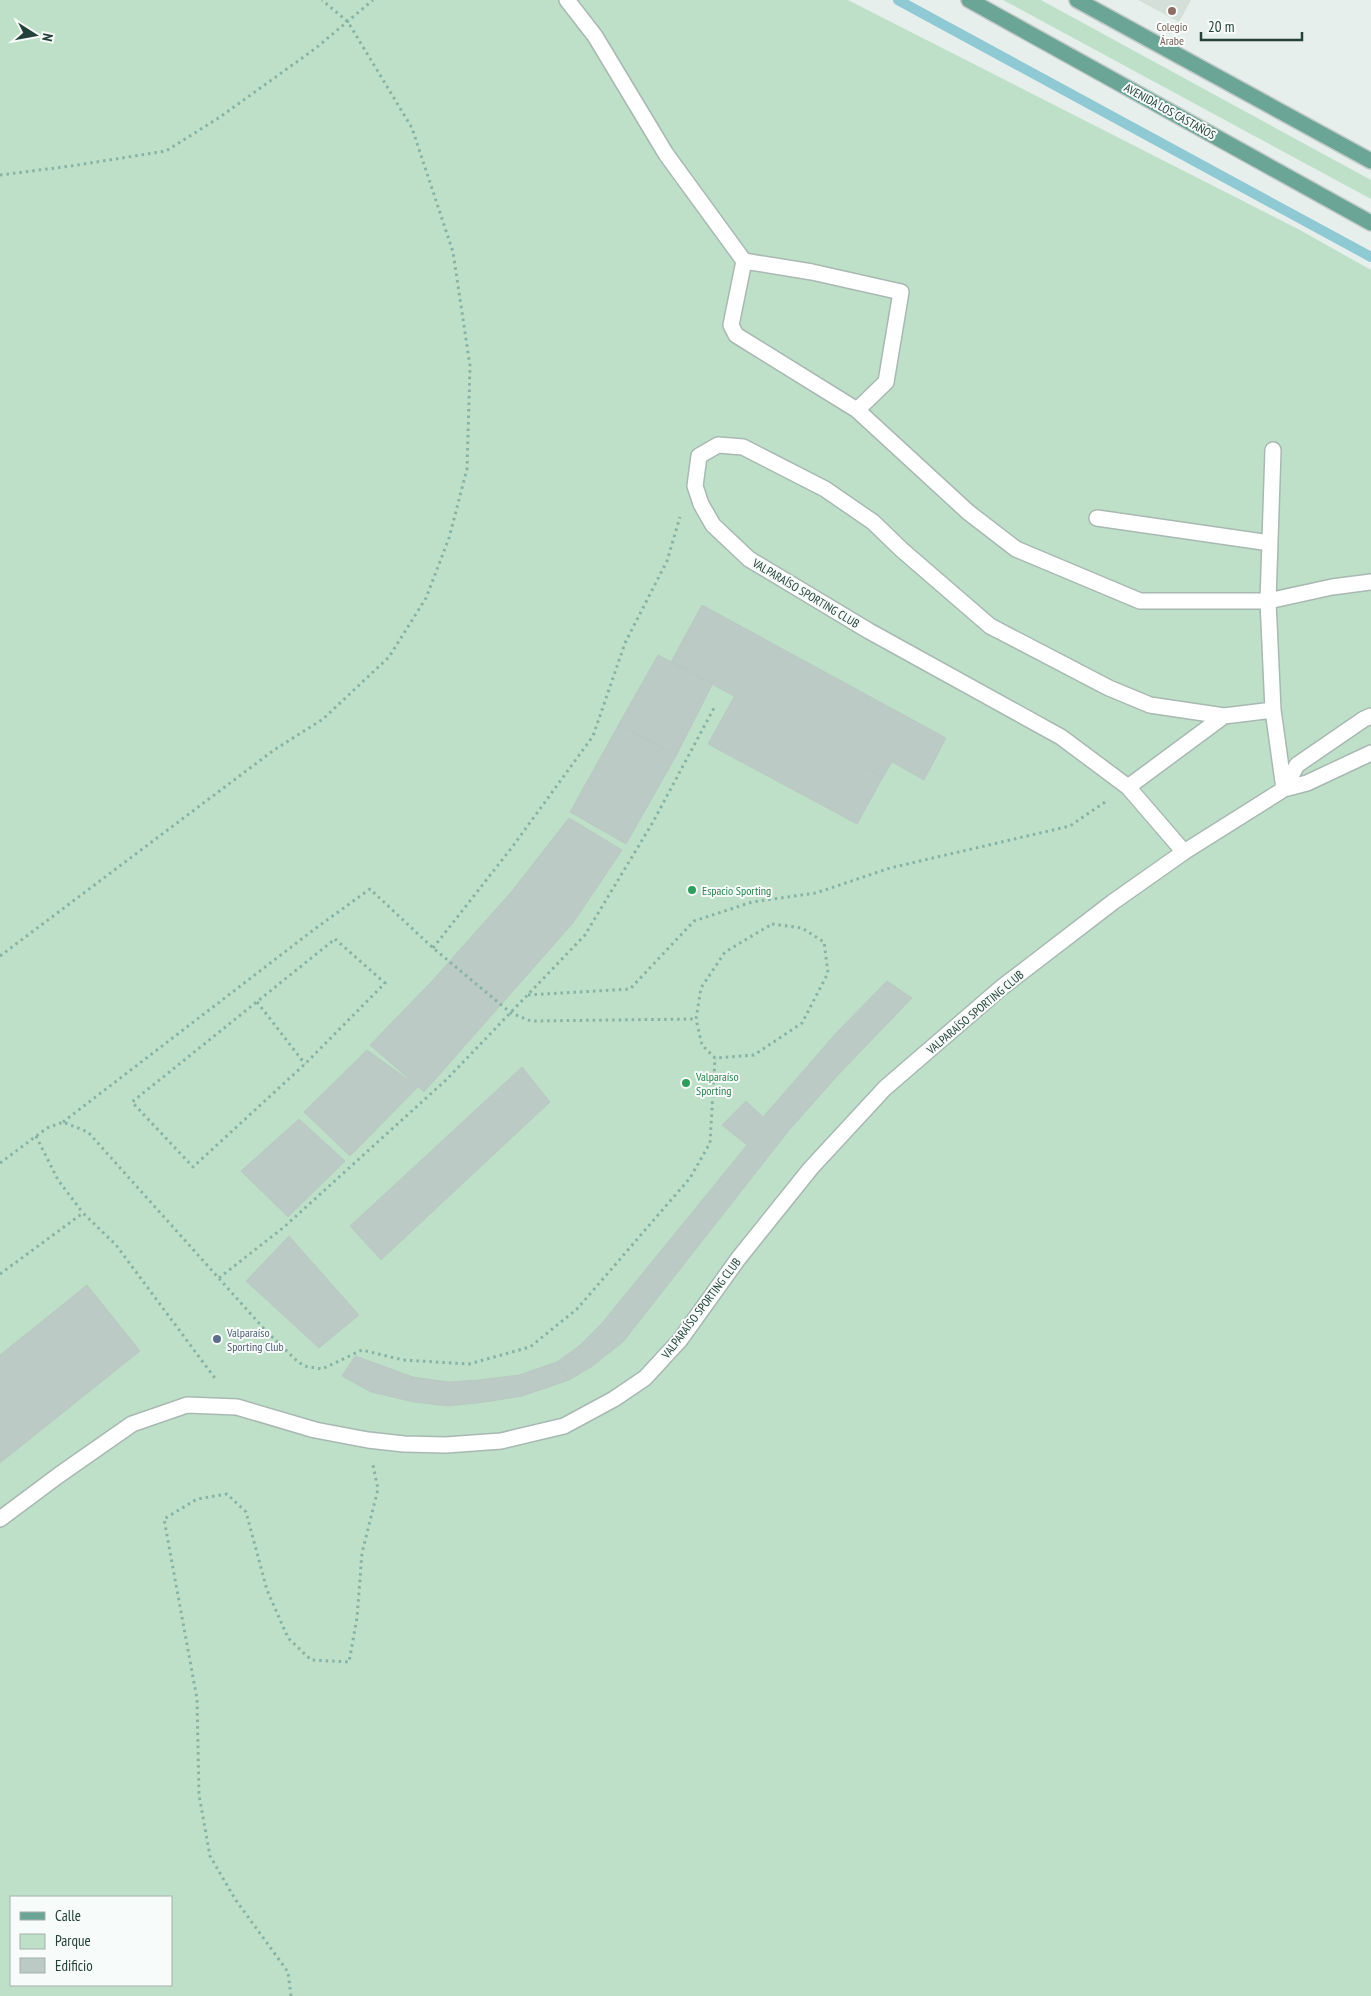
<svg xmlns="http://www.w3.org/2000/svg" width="1371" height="1996" viewBox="0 0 1371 1996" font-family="'PT Sans Narrow',sans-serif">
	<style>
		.built { fill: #d4dfda }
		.green { fill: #bfe0c8; fill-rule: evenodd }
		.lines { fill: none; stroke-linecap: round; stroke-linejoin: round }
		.stream { stroke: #8ec9d4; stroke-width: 10 }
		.building { fill: #bbcac4; stroke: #b8c9c2 }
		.minor-casing { stroke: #a8b8b2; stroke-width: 18 }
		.major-casing { stroke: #c2cac8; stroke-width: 18 }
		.path { stroke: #86b3a5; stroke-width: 3; stroke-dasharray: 2.5 4; stroke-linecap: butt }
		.minor { stroke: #fff; stroke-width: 15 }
		.major { stroke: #6aa596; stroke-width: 15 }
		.education-dot { fill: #8d6e63; stroke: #f7fbf9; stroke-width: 2 }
		.leisure-dot { fill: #2e9e5b; stroke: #f7fbf9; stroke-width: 2 }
		.service-dot { fill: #5c6f8a; stroke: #f7fbf9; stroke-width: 2 }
		.labels { text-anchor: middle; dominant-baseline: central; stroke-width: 4; stroke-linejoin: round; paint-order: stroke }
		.education-label { font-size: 12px; fill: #785e54; stroke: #f7fbf9 }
		.street-label { font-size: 12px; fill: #24423a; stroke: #f7fbf9 }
		.leisure-label { font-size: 12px; fill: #27864d; stroke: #f7fbf9; text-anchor: start }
		.service-label { font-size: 12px; fill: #4e5e75; stroke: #f7fbf9; text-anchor: start }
	</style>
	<rect width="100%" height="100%" fill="#e6efeb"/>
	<path class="built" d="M1138,0H1191L1179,22Z"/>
	<path class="green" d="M0,0H848L1300,230L1371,270V1996H0ZM11,1897H171V1985H11Z
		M1003,0H1041L1371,180V199Z"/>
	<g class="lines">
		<path class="stream" d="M898,0L1371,257"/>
	</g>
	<path class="building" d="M702,605L946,738L924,780L892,762L883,777L671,662Z
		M658,655L713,683L676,756L619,724Z
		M734,697L883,777L857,824L708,744Z
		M619,724L676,756L626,844L570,812Z
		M569,818L622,850L573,923L424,1092L370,1045L432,981L512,891Z
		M887,981L912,998L839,1074L790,1129L623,1342L591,1367L569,1380L557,1362L579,1346L602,1323L747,1145L722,1125L746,1101L763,1117L838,1031Z
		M367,1050L418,1087L350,1156L304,1112Z
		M522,1067L550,1102L381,1260L350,1226Z
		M299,1119L345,1161L288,1217L241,1171Z
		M289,1236L359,1315L319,1348L246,1281Z
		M87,1285L140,1351L0,1463V1355Z
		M355,1356L413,1377L448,1382L479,1380L519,1375L557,1362L569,1380L522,1396L485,1402L448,1406L414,1402L371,1392L342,1376Z"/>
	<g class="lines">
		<defs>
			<path id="minor" d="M567,0L595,36L666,154L744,261L812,272L901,292L886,382L857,410
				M744,261L731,325L736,335L857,410L968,512L1016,549L1140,601H1268L1332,587L1371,582
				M1097,518L1270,543
				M1371,716L1364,719L1297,765L1284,789L1307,783L1371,753
				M1128,787L1224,716L1273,710
				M1184,852L1128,787L1061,737L869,631L749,559L713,525L701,504L695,486L699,456L718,445L743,447L825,489L873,522L902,550L990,626L1109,688L1150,705L1224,716
				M0,1519L59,1475L132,1424L187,1405L237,1407L315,1430L368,1440L404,1444L446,1445L501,1441L564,1426L614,1399L645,1378L680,1340L738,1259L811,1168L885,1088L1001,988L1113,902L1184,852L1284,789L1273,710L1268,601L1273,450"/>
			<path id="major" d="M969,0L1371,223
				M1077,0L1371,161"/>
		</defs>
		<use href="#minor" class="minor-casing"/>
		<use href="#major" class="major-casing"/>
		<path class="path" d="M0,175L71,166L166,151L220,117L316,48L373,0
			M772,924L802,928L824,942L828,973L802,1023L754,1055L715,1058L702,1045L696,1019L701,988L725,952Z
			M335,939L385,983L305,1064L193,1167L132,1102Z
			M433,948L513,846L593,736L625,643L667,561L680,517
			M0,956L274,750L323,719L389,657L426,598L449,538L467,469L470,366L453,252L412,128L348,22L322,0
			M528,995L630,989L694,921L752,902L816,893L890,868L1070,826L1105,802
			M257,1002L305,1064
			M63,1122L316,928L370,889L433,948L511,1013L531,1021L696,1019
			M36,1136L58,1180L83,1213
			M0,1163L47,1128L63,1122L88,1132L266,1331L296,1360L304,1366L322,1369L362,1350L403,1360L469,1364L530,1347L577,1309L690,1178L710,1143L715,1058
			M0,1274L83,1213L116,1245L217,1381
			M219,1278L284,1227L446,1080L585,935L653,822L714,708
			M291,1996L288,1972L235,1899L210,1856L199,1795L197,1699L164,1519L197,1499L227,1494L246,1512L267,1590L288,1638L311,1660L349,1662L357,1618L362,1553L378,1489L373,1465"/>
		<use href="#minor" class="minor"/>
		<use href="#major" class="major"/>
	</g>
	<circle class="education-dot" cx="1172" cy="11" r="5"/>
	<g class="leisure-dot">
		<circle cx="692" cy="890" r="5"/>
		<circle cx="686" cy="1083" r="5"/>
	</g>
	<circle class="service-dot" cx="217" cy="1339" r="5"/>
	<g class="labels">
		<g class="education-label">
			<text x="1172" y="26">Colegio<tspan x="1172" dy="14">Árabe</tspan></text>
		</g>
		<g class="street-label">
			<text transform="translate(1170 111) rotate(29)">AVENIDA LOS CASTAÑOS</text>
			<text transform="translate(806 593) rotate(31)">VALPARAÍSO SPORTING CLUB</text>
			<text transform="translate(975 1012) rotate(-40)">VALPARAÍSO SPORTING CLUB</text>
			<text transform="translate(701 1308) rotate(-53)">VALPARAÍSO SPORTING CLUB</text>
		</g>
		<g class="leisure-label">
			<text x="702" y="890">Espacio Sporting</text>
			<text x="696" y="1076">Valparaíso<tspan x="696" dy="14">Sporting</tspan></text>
		</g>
		<g class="service-label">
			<text x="227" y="1332">Valparaíso<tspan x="227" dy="14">Sporting Club</tspan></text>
		</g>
	</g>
	<rect x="10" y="1896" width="162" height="90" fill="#f7fbf9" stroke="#a3b1ad"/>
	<rect x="20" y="1912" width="25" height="8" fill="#6aa596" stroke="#a3b1ad"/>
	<text x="55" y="1921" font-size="15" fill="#24423a">Calle</text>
	<rect x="20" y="1934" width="25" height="15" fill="#bfe0c8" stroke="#a3b1ad"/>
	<text x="55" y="1946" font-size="15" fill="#24423a">Parque</text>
	<rect x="20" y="1958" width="25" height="15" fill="#bbcac4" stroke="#a3b1ad"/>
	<text x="55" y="1971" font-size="15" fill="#24423a">Edificio</text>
	<g transform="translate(35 35) rotate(101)" stroke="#f7fbf9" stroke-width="4" paint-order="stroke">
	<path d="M0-4L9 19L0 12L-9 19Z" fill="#24423a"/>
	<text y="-8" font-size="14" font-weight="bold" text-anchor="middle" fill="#24423a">N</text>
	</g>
	<path d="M1201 32v8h101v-8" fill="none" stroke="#24423a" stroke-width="2.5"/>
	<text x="1208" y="32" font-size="15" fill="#24423a" stroke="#f7fbf9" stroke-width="4" paint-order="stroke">20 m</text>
</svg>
